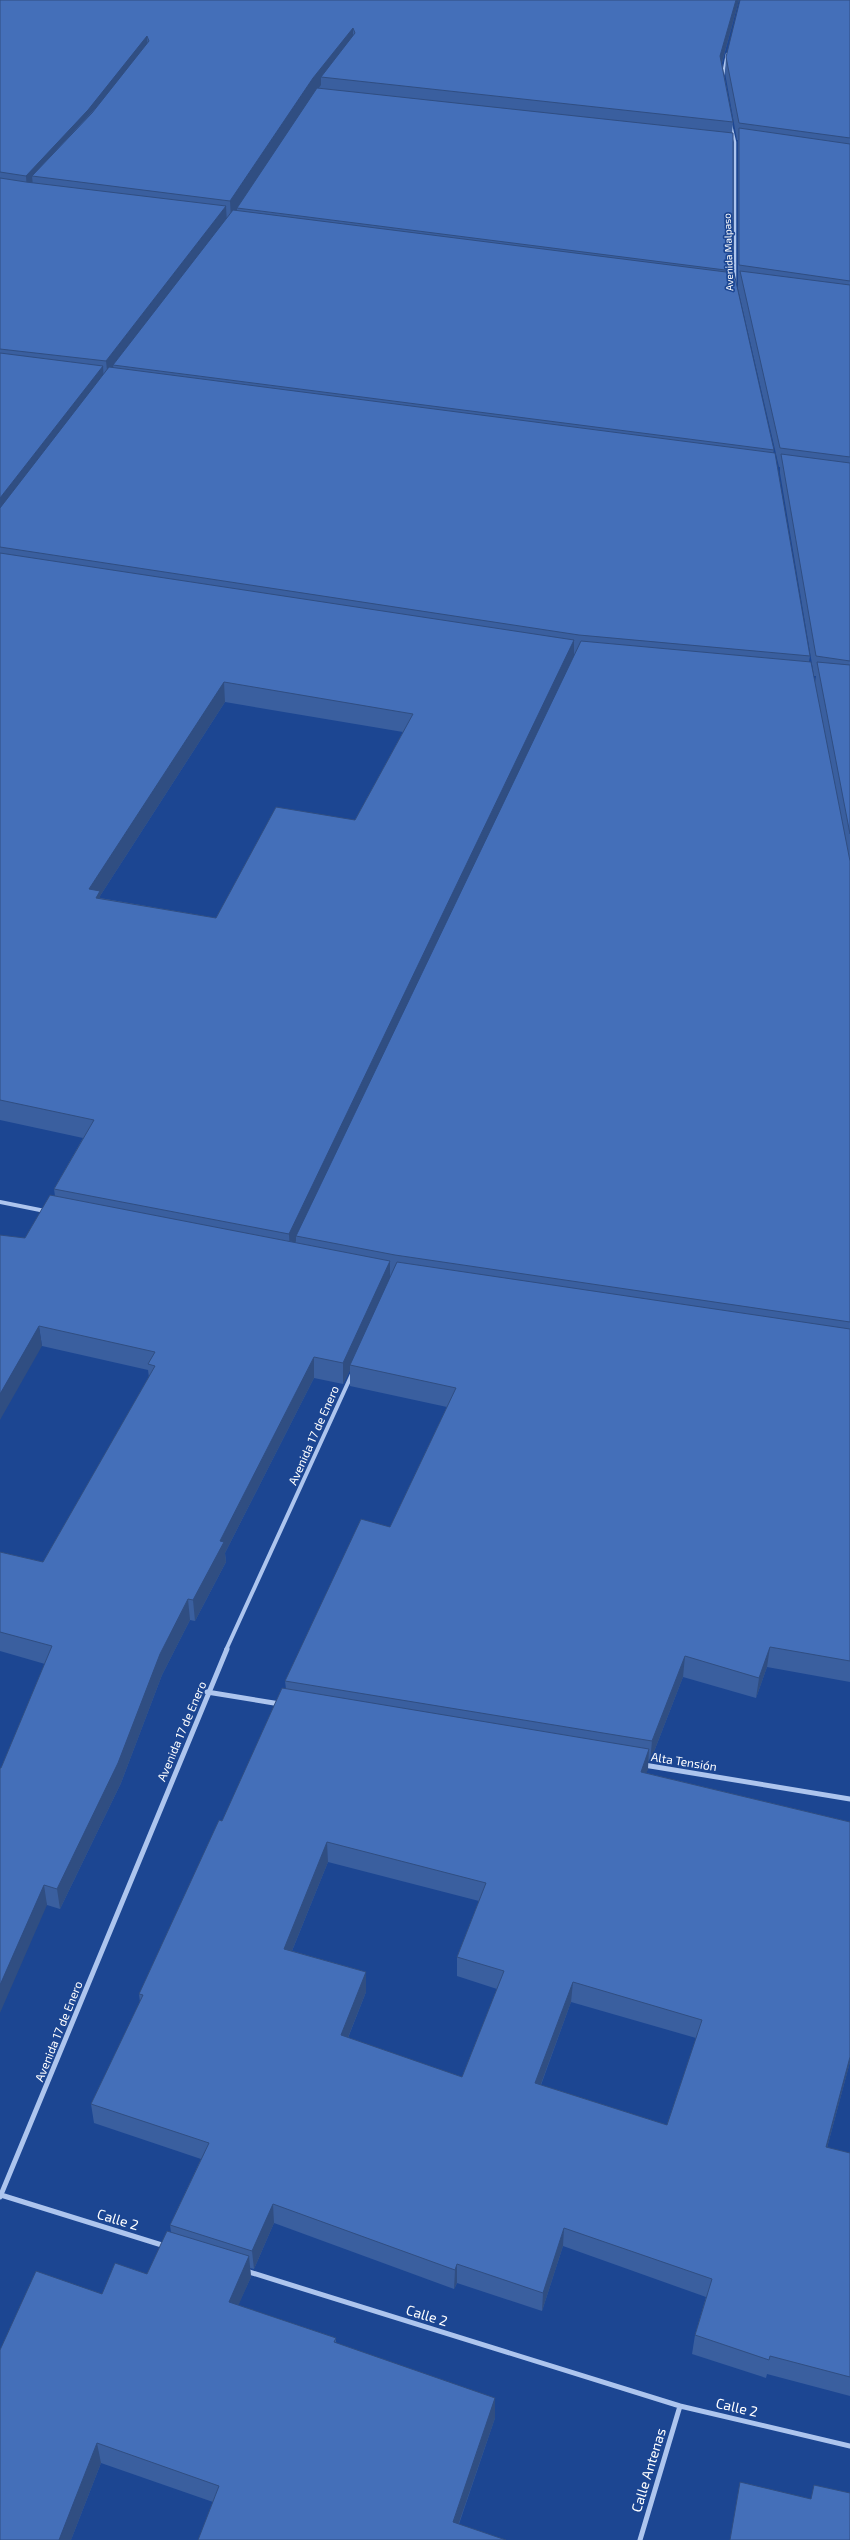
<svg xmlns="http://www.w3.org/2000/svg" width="850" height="2540" viewBox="0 0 850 2540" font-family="'Exo 2',sans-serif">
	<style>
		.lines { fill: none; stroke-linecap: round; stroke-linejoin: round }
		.minor-far2 { stroke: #adc5ee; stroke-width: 2.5 }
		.minor-far1 { stroke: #adc5ee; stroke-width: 4 }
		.minor { stroke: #adc5ee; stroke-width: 5 }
		.wall { fill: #3a5f9f; fill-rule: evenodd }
		.shaded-wall { fill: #304e82 }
		.building { fill: #446fb9; stroke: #304e82; fill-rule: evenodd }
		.labels { text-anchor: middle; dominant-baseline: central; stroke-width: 3.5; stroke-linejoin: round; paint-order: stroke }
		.far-street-label { font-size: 10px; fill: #fff; stroke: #1c4692 }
		.street-label { font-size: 12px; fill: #fff; stroke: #1c4692 }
		.near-street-label { font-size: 14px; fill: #fff; stroke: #1c4692 }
	</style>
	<rect width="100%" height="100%" fill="#1c4692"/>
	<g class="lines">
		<path class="minor-far2" d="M723,75L727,54
			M731,125L735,142V284"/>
		<path class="minor-far1" d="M0,1202L45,1211
			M226,1650L352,1374"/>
		<path class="minor" d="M207,1692L280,1704
			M644,1765L850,1799
			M1,2195L165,2246
			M0,2197L227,1649
			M246,2271L680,2406L850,2446
			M640,2540L680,2406"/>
	</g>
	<path class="wall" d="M0,0H739L722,63L733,122L732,133L733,273L774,450L773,453L810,656L809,662L815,682L816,676H814L780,473V467H779L738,289V140H737L725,73L726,57L850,0V1682L767,1667L756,1698L683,1677L650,1762L648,1761V1769L646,1773L850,1822V2062L827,2148L850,2153V2396L767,2374L766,2378L692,2354L695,2335L706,2297L563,2246L542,2311L457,2283L454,2289L274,2223L254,2269L250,2268L251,2277L238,2305L336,2338V2343L495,2418L459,2524L213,2502L101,2463L71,2540L102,2294L147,2274L171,2232L170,2225L201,2159L94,2123L91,2104L140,2002L139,1994L286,1689L285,1681L390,1527L447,1407L350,1386V1370L343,1384L314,1378L225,1553L226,1562L195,1621L190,1620L162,1675L121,1783L60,1909L47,1905L1,1768L45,1664L0,1651V1552L43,1562L149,1377L148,1370L42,1346L25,1238L55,1196L54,1189L83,1138L0,1120ZM225,702L403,732L355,820L216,918L100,898V896ZM328,1862L479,1901L457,1957V1976L497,1989L462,2077L348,2038L366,1992V1972L292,1951ZM571,2002L696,2038L667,2125L541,2085Z"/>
	<path class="shaded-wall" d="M736,0H739L719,73L720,56Z
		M353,28V44L321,77V85L314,94L237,208V210L231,219L230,201L313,78Z
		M147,36L148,52L32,176L33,186L27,193L26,176Z
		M226,206L227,224L113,365L114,372L108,379L106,361Z
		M103,366L104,384L0,520V498Z
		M574,640V659L296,1236V1241L290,1255L289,1234Z
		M224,682L225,702L100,896L102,911L89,889Z
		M390,1261V1282L350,1365V1370L343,1384V1363Z
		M39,1326L42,1346L0,1420V1394Z
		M314,1357V1378L225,1553L226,1562L195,1621L193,1600L220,1541Z
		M188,1599L190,1620L162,1675L121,1783L60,1909L57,1889L160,1654Z
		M770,1647L767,1667L756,1698L759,1678Z
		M685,1656L683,1677L650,1762L652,1741Z
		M649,1749L648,1769L639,1792L641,1772Z
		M327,1842L328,1862L285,1968L284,1949Z
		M44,1885L47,1905L0,2013V1985Z
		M366,1972V1992L341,2055V2035Z
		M573,1982L571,2002L534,2103L535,2083Z
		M850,2057V2062L822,2166L826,2147Z
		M273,2204L274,2223L254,2269L252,2251Z
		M564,2228L563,2246L542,2311L543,2293Z
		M249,2256L251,2277L231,2322L229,2302Z
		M457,2264V2283L454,2289L455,2270Z
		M495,2398V2418L453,2540V2522Z
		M97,2443L101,2463L71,2540H59Z"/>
	<path class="building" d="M0,0H736L720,56L733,122L321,77L355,33L353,28L313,78L230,201L32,176L92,113L149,41L147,36L88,110L26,176L0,172Z
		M740,0H850V138L739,123L726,57Z
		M317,88L733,133V271L237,208Z
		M739,128L850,144V281L739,265Z
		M0,178L26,182L226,206L106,361L0,349Z
		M233,210L734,273L774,450L113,365Z
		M740,271L850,285V457L780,448Z
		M0,353L103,366L0,498Z
		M109,367L775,453L810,656L579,635L0,547V508Z
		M781,454L850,463V661L816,656Z
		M0,553L574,640L289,1234L54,1189L94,1120L0,1100ZM224,682L413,714L355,820L276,807L216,918L96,898L100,891L89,889Z
		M581,641L811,662L850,861V1322L395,1255L296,1236Z
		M817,662L850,665V834Z
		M50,1195L390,1261L343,1363L314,1357L220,1541L224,1542L193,1600L188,1599L160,1654L118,1763L57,1889L44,1885L0,1985V1768H1L52,1646L0,1632V1552L43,1562L155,1366L148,1364L155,1352L39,1326L0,1394V1235L25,1238Z
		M397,1262L850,1329V1661L770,1647L759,1678L685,1656L652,1741L285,1681L361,1519L390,1527L456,1388L350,1365Z
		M282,1688L649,1749L641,1772L850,1822V2057L826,2147L850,2153V2377L770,2356L769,2360L695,2335L712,2279L564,2228L543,2293L457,2264L455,2270L273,2204L252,2251L170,2225L209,2143L91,2104L143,1995L139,1994L219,1820L222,1821ZM327,1842L486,1883L457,1957L504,1971L462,2077L341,2035L366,1972L284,1949ZM573,1982L702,2020L667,2125L535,2083Z
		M167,2231L249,2256L229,2302L336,2338L334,2342L495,2398L453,2522L506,2540H198L219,2486L97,2443L59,2540H0V2350L36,2271L102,2294L115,2263L147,2274Z
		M740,2482L811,2499L814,2485L850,2493V2540H730Z"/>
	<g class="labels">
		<g class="far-street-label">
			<text transform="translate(728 252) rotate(-92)">Avenida Malpaso</text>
		</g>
		<g class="street-label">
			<text transform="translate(313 1435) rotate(-66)">Avenida 17 de Enero</text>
			<text transform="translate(181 1731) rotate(-67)">Avenida 17 de Enero</text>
			<text transform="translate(684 1761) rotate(9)">Alta Tensión</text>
			<text transform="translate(58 2031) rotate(-68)">Avenida 17 de Enero</text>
		</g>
		<g class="near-street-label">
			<text transform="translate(118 2219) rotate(17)">Calle 2</text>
			<text transform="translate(427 2315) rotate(17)">Calle 2</text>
			<text transform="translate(737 2407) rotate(13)">Calle 2</text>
			<text transform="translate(648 2470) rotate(-73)">Calle Antenas</text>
		</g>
	</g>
</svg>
